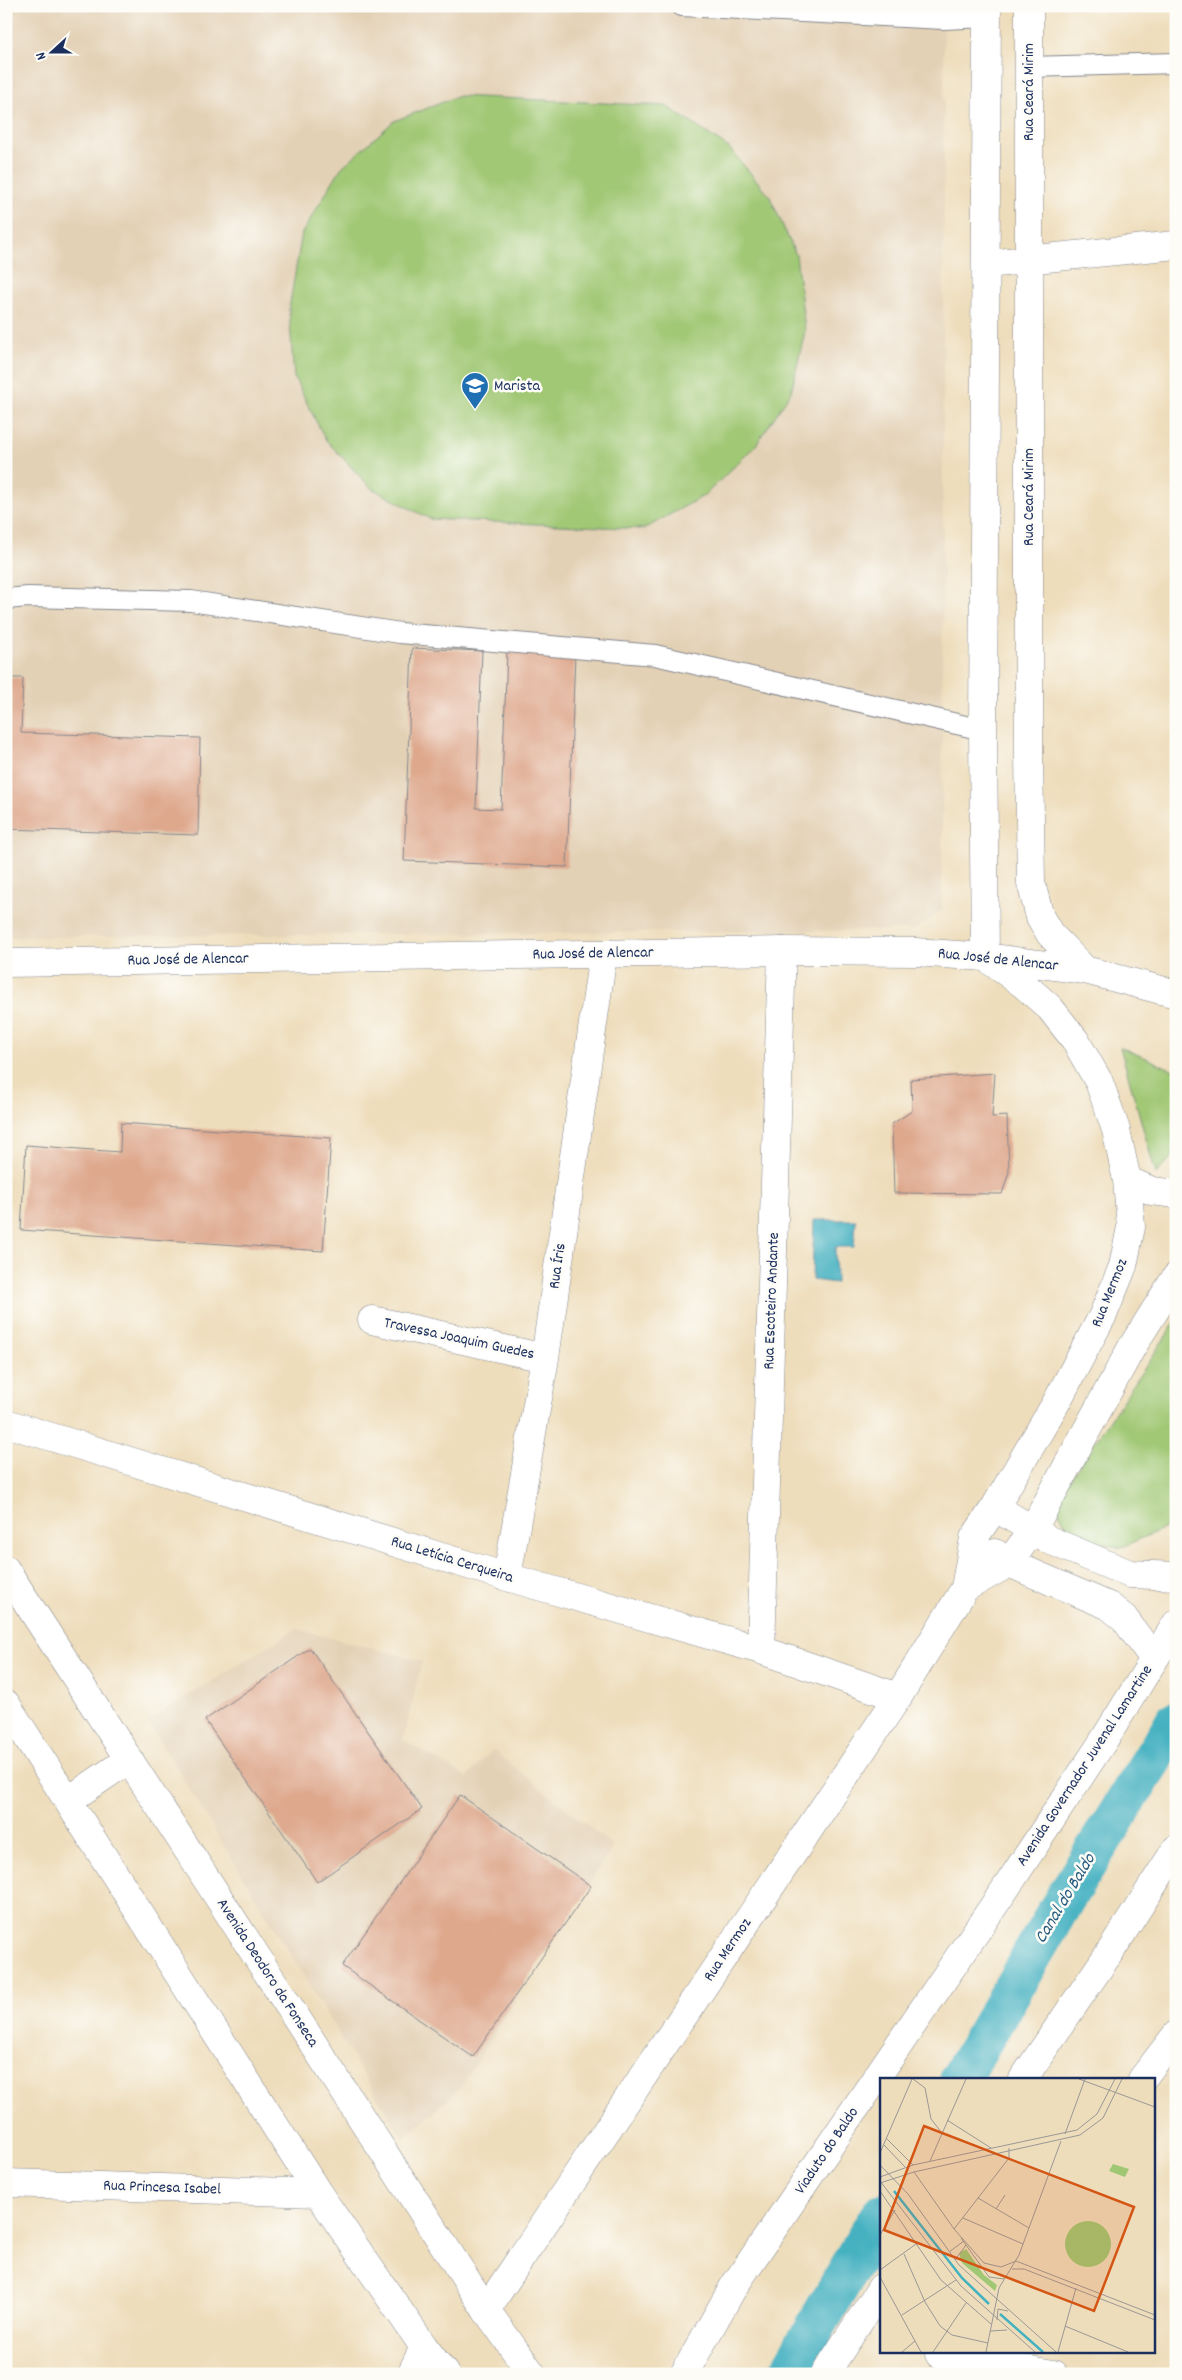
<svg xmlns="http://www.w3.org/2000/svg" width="1182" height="2380" viewBox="0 0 1182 2380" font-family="Dekko,sans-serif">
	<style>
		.built { fill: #e3d1b6 }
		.green { fill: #a0c874; stroke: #5e7c69 }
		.water { fill: #44b1c1; stroke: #307090 }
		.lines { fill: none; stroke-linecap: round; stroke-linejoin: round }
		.canal { stroke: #44b1c1; stroke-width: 41 }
		.building { fill: #dea88d }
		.lane-casing { stroke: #84868c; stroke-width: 22 }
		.street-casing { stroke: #84868c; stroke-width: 29 }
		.secondary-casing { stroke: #84868c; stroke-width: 29 }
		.lane { stroke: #fff; stroke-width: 20 }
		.street { stroke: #fff; stroke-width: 28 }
		.secondary { stroke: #fff; stroke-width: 28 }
		.labels { text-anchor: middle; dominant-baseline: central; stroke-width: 5; stroke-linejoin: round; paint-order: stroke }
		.street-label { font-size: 16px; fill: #1b2f5e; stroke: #fdfcf7 }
		.poi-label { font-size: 16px; fill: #1b2f5e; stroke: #fdfcf7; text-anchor: start }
		.water-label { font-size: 18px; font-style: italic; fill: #295c81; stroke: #fdfcf7 }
		.inset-river { fill: none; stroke: #44b1c1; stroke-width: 2.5 }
		.inset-road { fill: none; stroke: #9a9796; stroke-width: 1 }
		.view { fill: #d45514; fill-opacity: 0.15; stroke: #d45514; stroke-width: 2.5 }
		.inset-edge { fill: none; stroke: #1b2f5e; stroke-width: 2.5 }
	</style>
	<rect width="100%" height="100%" fill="#fdfcf7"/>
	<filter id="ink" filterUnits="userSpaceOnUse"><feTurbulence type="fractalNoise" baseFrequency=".02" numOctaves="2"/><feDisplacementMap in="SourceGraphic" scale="10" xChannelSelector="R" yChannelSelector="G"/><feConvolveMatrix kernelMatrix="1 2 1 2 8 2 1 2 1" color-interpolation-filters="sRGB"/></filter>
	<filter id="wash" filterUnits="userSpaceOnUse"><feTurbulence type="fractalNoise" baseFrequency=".0096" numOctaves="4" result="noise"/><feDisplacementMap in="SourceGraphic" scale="20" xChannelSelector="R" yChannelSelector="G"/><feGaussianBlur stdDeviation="1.12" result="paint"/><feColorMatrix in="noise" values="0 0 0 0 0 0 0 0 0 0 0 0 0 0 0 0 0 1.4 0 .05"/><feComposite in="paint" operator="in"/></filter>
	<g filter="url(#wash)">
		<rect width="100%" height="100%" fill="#edb"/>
		<path class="built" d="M6,6H944L942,910L915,930L6,937Z
			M296,1629L422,1661L403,1740L467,1777L493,1750L613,1846L461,2087L403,2139L148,1721Z"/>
		<path class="green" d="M459,96L666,106L729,148L769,195L796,255L805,331L791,392L756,445L705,495L644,529L430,519L371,488L325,439L294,377L289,309L302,233L341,168L394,121Z
			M1120,1047L1176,1071V1153L1156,1174Z
			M1176,1321V1523L1120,1548L1071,1536L1054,1503Z"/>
		<path class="water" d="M814,1220H856L854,1247H835L836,1283L812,1280Z"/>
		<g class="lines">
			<path class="canal" d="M960,2079L1067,1895L1176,1721
				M788,2374L881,2214"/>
		</g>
		<g id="blocks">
			<path class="building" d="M412,648L482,651L476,808L501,809L507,652L575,654L567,867L404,861Z
				M6,678H23L21,733L200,738L198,835L6,829Z
				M995,1073L992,1117L1007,1116L1009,1172L1002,1194L894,1193L892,1124L912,1111L911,1079Z
				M121,1123L331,1138L323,1251L21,1230L26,1145L120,1152Z
				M310,1648L422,1809L317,1882L205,1720Z
				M460,1795L591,1886L473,2057L342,1966Z"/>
		</g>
	</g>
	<g filter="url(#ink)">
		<use href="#blocks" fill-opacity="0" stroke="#84868c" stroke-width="1"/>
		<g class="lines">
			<defs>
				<path id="lane" d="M682,6L944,19L987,17
					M1029,67L1176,63
					M6,599L28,597L191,601L400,633L655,655L983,730"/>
				<path id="street" d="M987,264L1176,245
					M1127,1180L1152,1191L1176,1194
					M372,1320L545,1358
					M6,1423L507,1577L761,1650L898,1697
					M995,1507L1049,1540L1130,1574L1176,1576
					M995,1553L1009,1563L1109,1606L1124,1618L1154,1659
					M507,1577L545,1358L603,954
					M965,1588L1009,1563L1033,1529L1132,1347L1176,1277
					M761,1650L782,951
					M1142,2079L1176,2035
					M486,2310L898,1697L965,1588L974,1538L995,1507L1056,1403L1103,1315L1123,1266L1131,1227L1127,1180L1116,1130L1099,1082L1075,1040L1050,1008L1023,984L985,957
					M939,2354L1053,2374
					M411,2374L424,2347"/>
				<path id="secondary" d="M1029,6V756L1031,883L1040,917L1050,934L1085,970
					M985,957L983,730L987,6
					M6,963L782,951L916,952L985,957L1085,970L1176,994
					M6,1570L486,2310L532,2374
					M6,1704L318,2193L424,2347L445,2374
					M69,1800L128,1760
					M1023,2079L1112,1949L1176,1849
					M6,2183L318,2193
					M684,2374L734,2286L1010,1882L1102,1743L1176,1624
					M825,2374L881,2288"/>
			</defs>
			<use href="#lane" class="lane-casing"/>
			<use href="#street" class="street-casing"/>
			<use href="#secondary" class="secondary-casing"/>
			<use href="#lane" class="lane"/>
			<use href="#street" class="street"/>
			<use href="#secondary" class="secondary"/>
		</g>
	</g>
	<defs>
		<symbol id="school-pin" viewBox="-11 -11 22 30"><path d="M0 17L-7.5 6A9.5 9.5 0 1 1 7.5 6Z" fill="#1f6fb2" stroke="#fdfcf7"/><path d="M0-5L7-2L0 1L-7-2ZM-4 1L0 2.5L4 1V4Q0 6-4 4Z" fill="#fff"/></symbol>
	</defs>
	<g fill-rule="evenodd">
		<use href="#school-pin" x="459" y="370" width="32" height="43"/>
	</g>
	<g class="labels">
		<g class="street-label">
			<text transform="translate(1029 92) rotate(-90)">Rua Ceará Mirim</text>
			<text transform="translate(1029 497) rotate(-90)">Rua Ceará Mirim</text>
			<text transform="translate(593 954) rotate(-1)">Rua José de Alencar</text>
			<text transform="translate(188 960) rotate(-1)">Rua José de Alencar</text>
			<text transform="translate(998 960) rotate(6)">Rua José de Alencar</text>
			<text transform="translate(558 1266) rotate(-82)">Rua Íris</text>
			<text transform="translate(1110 1293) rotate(-68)">Rua Mermoz</text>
			<text transform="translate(772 1301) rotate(-88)">Rua Escoteiro Andante</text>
			<text transform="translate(459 1339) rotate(12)">Travessa Joaquim Guedes</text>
			<text transform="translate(452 1560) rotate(17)">Rua Letícia Cerqueira</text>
			<text transform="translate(1085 1766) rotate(-57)">Avenida Governador Juvenal Lamartine</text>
			<text transform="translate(728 1950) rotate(-56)">Rua Mermoz</text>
			<text transform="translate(267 1973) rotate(57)">Avenida Deodoro da Fonseca</text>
			<text transform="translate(827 2151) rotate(-56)">Viaduto do Baldo</text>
			<text transform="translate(162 2188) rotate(2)">Rua Princesa Isabel</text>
		</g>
		<g class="poi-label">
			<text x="494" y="386">Marista</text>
		</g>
		<g class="water-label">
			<text transform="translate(1066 1899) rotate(-59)">Canal do Baldo</text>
		</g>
	</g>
	<g transform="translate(880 2078)">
		<rect width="275" height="275" fill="#edb"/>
		<path d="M233,86L249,91L245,99L229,93ZM185 166a23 23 0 1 1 46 0a23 23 0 1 1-46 0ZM86,171L104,197L117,207L115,213L82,185L79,175Z" fill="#a0c874"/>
		<path class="inset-river" d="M14,113L82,200L109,226M120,236L163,274"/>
		<path class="inset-road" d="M33,1L45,10L51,41L62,55M199,1L275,29M67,42L111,70M185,56L205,1M6,60L33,87M4,67L25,89M0,75L32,1M50,83L86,1M0,87L28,116L79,187L176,274M34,94L74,151L104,185L121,189L136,183M0,99L33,87L197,52L217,36L235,1M0,103L81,208L155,274M0,105L34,94L200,57L223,40L242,1M0,113L61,202L111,246M98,120L149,150M116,131L125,117M83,140L143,166M74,151L129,80V70M0,157L15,132M81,160L109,199L124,201M69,174L84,163M24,176L45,224L60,248L72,257L108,265M75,182L86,167M136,183L275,237M132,191H144L275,242M0,192L36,166M0,199L41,274M22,237L76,202M117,242L118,231L128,233M185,248L248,274M110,253L127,252M22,274L35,263M53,274L86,225M106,274L119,210L139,177L181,63M178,274L196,210"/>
		<path class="view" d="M44,48L254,129L214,233L4,152Z"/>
		<rect width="275" height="275" class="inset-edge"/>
	</g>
	<rect width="1182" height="2380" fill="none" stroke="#fdfcf7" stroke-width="25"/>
	<g transform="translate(52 52) rotate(249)" stroke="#fdfcf7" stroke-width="4" paint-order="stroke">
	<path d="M0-4L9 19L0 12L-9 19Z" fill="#1b2f5e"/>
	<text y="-8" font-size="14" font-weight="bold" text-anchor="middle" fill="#1b2f5e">N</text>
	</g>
</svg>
